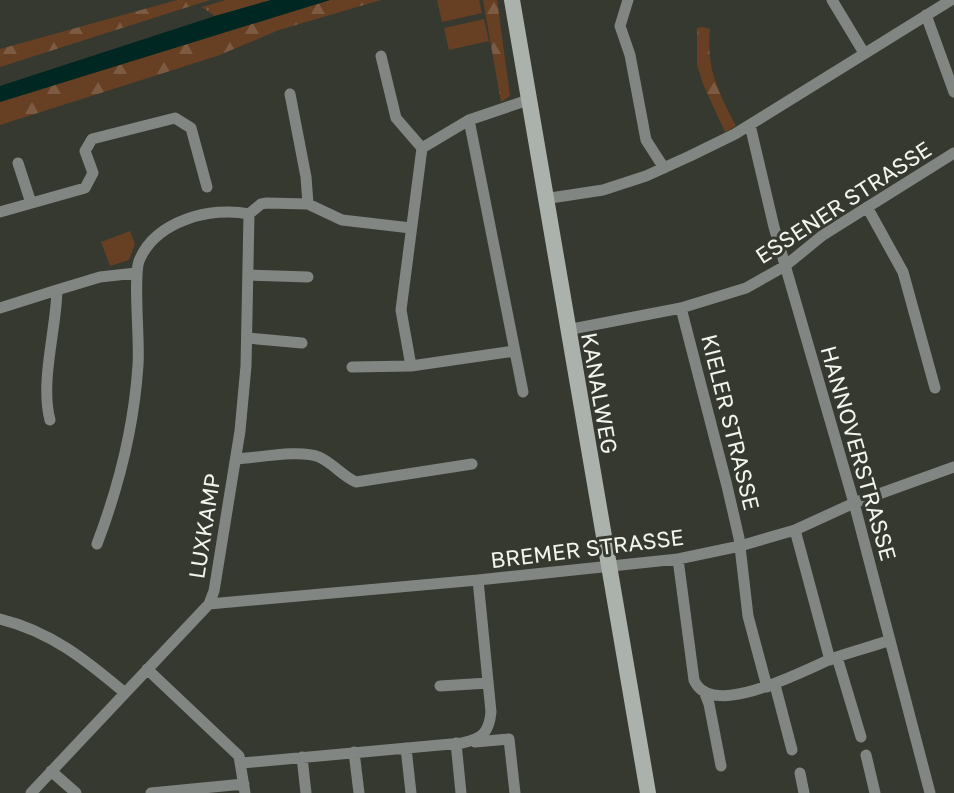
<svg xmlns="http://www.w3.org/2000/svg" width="954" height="793" viewBox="0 0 954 793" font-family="'Golos Text',sans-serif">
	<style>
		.grass { fill: url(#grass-tufts) }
		.forest { fill: url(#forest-firs) }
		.green { fill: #673f23 }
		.water { fill: #002722 }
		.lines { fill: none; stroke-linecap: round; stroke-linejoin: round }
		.street { stroke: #818682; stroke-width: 11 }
		.secondary { stroke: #abb2ac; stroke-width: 16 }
		.labels { text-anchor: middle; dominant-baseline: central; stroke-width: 6; stroke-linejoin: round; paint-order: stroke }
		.street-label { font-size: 22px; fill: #f2f4ee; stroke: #36392f }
	</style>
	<defs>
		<pattern id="grass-tufts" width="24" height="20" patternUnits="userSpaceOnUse" patternTransform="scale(2)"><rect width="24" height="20" fill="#673f23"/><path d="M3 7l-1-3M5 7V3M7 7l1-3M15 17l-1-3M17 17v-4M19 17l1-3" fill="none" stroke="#7d5b43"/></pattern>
		<pattern id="forest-firs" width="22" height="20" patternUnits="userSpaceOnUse" patternTransform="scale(2)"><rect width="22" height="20" fill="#673f23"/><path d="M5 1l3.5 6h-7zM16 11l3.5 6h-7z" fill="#7d5b43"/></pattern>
	</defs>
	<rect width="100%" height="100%" fill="#36392f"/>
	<path class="grass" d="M226,0H271L215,16L202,7Z"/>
	<path class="forest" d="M177,0H210L0,67V49Z
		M330,0H381L279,30L217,56L0,125V102Z
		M483,0H497L510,96L501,102Z
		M703,27L710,29C706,69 718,91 736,126L725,132L703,84L697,65V28Z"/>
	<path class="green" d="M437,0H479L482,13L442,22Z
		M484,19L489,41L449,50L444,28Z
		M130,231L135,244L129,260L110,266L101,242Z"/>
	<path class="water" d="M271,0H330L0,102V86L215,16Z"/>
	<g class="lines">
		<path class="street" d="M628,0L620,26L630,55L646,140L664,168
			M832,0L864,53
			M926,15L954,92
			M381,56L396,118L422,148
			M290,94L306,177L308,204
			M469,120L523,392
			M750,125L774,227L854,503L930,793
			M18,163L31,203
			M544,199L603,190L646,176L690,156L735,134L951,0
			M867,207L903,272L935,388
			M0,212L85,188L93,173L85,151L92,139L175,118L191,128L207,187
			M250,275L308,277
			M0,308L57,290
			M681,308L727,486L739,538L748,616L767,687
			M567,330L681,308L746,288L785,266L823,235L954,153
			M247,338L302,343
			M411,366L401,310L422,148L469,120L528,100
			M352,367L411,366L514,351
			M50,420C40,382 56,331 57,290L100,277L136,273
			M236,459C257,458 300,449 319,457C333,463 342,476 356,482L472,464
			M795,530L830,660
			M97,544C119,486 134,427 138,365C140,341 133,278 139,261C155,221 211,206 249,214L261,204L267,203L308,204L342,220L411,228
			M678,559L694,680C711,721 804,670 831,659C850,652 871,647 890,640
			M209,604L478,580L678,559L740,546L795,530L854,503L954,467
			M0,619C50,631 86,660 125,693
			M837,657L861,737
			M147,669L239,756L245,793
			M775,685L792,750
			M440,686L488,683
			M704,691L709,704L721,766
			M475,742L509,739L515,793
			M456,743L461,793
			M406,748L411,793
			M354,752L359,793
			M866,755L875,793
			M302,757L306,793
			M242,763L462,743C482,739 489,733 491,712L478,580
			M51,771L76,793
			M800,773L804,793
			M31,793L209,604L214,591L240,431L246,366L249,214
			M151,793L244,784"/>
		<path class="secondary" d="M512,0L648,793"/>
	</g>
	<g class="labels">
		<g class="street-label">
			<text transform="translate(843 202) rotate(-33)">ESSENER STRASSE</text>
			<text transform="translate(600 393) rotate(80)">KANALWEG</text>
			<text transform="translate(731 422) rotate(76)">KIELER STRASSE</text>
			<text transform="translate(859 453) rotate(74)">HANNOVERSTRASSE</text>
			<text transform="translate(204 526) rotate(-81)">LUXKAMP</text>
			<text transform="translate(587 548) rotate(-7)">BREMER STRASSE</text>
		</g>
	</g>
</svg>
